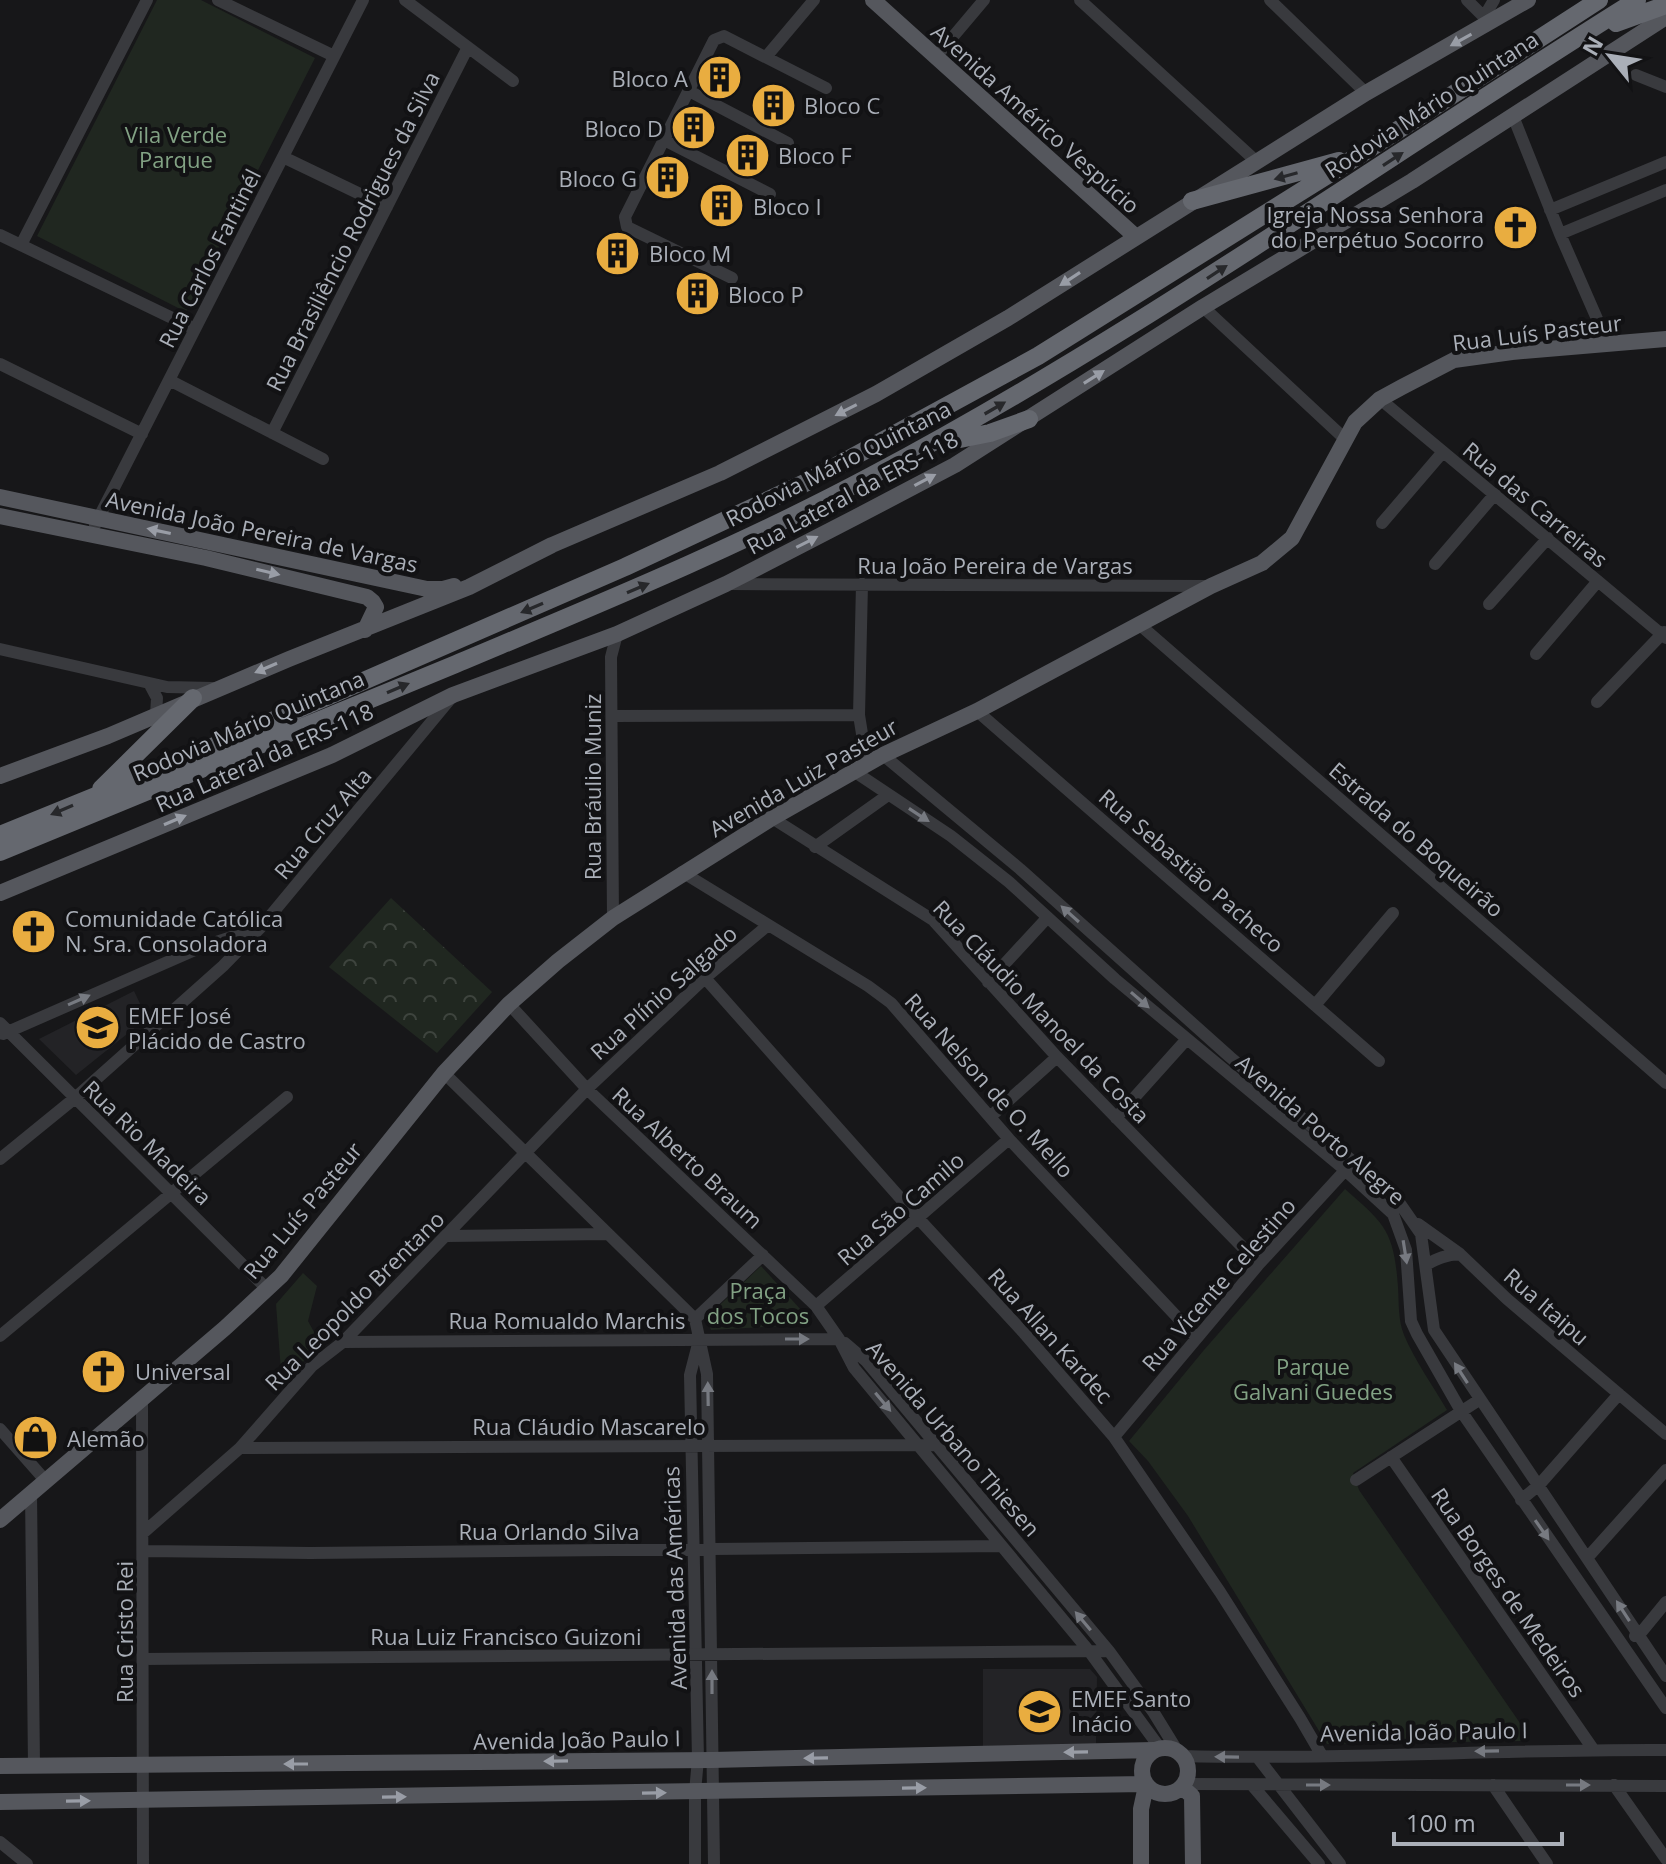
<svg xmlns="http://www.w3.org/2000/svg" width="1666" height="1864" viewBox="0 0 1666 1864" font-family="'Open Sans',sans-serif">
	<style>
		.built { fill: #232326 }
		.forest { fill: url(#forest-crowns) }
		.park { fill: #202720 }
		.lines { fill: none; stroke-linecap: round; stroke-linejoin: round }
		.minor { stroke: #393a3e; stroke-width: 12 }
		.major { stroke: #55575d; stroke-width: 16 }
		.highway { stroke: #65686f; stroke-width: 18 }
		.oneway { fill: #999da6 }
		.oneway2 { fill: #27282b }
		.oneway3 { fill: #777a81 }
		.labels { text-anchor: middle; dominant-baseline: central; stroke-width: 8; stroke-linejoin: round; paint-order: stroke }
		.poi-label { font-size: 22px; fill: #aaafb8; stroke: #121214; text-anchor: start }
		.street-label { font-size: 22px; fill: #aaafb8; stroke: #121214 }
		.park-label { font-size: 22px; fill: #82a284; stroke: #121214 }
	</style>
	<defs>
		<pattern id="forest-crowns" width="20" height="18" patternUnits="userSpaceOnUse" patternTransform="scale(2)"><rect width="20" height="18" fill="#202720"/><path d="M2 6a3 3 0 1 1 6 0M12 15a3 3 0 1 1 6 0" fill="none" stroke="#3e443e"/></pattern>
	</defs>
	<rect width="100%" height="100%" fill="#171719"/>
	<path class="built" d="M134,991L147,1018L76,1075L39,1039Z
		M983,1669H1090L1097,1677L1096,1745L983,1746Z"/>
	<path class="forest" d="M391,898L492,992L437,1053L329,967Z"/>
	<path class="park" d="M157,0H201L315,58L186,312L37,236Z
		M1345,1189C1385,1224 1394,1231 1398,1287C1399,1303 1398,1320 1404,1335C1415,1361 1433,1386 1447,1410L1353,1473L1359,1490L1529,1736L1521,1741L1327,1744L1188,1516L1148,1461L1129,1441L1204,1350Z
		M761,1266L802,1311L807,1322L801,1325L711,1330L706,1318Z
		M303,1273L317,1286L308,1321L320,1343L282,1385L276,1304Z"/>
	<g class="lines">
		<path class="minor" d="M218,0L334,56
			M405,0L513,81
			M1080,0L1257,162
			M1270,0L1366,93
			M1467,0L1484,17
			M1486,26L1484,17L1494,0
			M766,57L814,0
			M935,58L984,0
			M1636,75L1666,87
			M689,91L788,143
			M1513,116L1560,234L1608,344
			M664,140L770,194
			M283,157L387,207
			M1550,210L1666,162
			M1560,234L1666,190
			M0,235L195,329
			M21,245L147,0
			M732,278L627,227L625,217L714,40L724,36L826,88
			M1203,307L1345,439
			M0,364L142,434
			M169,380L323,459
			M1380,399L1666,638
			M272,433L468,47
			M1382,523L1442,453
			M95,525L363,0
			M1435,564L1495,494
			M730,584L1208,586
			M862,584L859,715L867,765
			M1489,604L1548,538
			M1140,625L1666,1083
			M0,649L167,687L213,688
			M1536,654L1598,581
			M149,683L157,698L156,715
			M1597,702L1664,632
			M977,711L1379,1061
			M612,716L859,715
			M883,755L1020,869L1230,1057L1396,1198L1421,1234L1434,1330L1666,1676
			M855,772L951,836L1009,882L1115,979L1345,1170L1393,1214L1406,1250L1411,1321L1417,1334L1461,1411L1666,1708
			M772,818L933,920L1057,1057L1259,1264
			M815,847L888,795
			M682,872L868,986L891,1003L1009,1139L1196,1337
			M613,918L611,657L617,634
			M705,978L918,1218L1024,1333L1114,1437L1220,1592L1300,1718L1321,1754
			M988,982L1047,918
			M509,1004L587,1089L816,1306L839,1339L854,1368L1089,1651L1160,1748
			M1316,1004L1393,913
			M0,1023L267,1289
			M3,1034L204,946L259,928
			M444,1073L695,1319L707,1374L714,1864
			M990,1117L1057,1057
			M1116,1118L1186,1040
			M0,1159L75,1098L223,966L261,927L452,697
			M1418,1224L1460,1254L1507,1299L1666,1434
			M447,1236L607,1234
			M1426,1271V1265C1438,1258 1446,1255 1460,1254
			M816,1306L1009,1139
			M695,1319L763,1255
			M0,1336L287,1097
			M343,1342L839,1339
			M845,1343L866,1361L1109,1651L1154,1713L1178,1752
			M142,1399L143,1864
			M0,1429L45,1480
			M1114,1437L1259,1264L1350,1165
			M240,1448L937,1445
			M1391,1457L1593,1749
			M1356,1480L1479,1400
			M31,1493L34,1766
			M1521,1500L1539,1485L1619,1394
			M143,1533L240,1448L312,1366L343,1342L587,1089L705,978L767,926
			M144,1551L310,1553L1002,1546
			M1588,1557L1666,1470
			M1635,1636L1639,1635L1666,1602
			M144,1659L1109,1651
			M1182,1756C1343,1760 1505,1749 1666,1750
			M1258,1758L1340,1864
			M1184,1784L1666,1786
			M1252,1785L1319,1864
			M1493,1785L1547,1864
			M1614,1785L1666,1859
			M0,1842L27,1864
			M695,1864V1792L698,1759L690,1375L698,1344"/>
		<path class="major" d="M873,0L1136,237
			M0,497L427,589H443L454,586
			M0,516L206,558L367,597L373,602L376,607L365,630
			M0,776L108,736L289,659L469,587L552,545L720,473L876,394L1008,318L1366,93L1528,0
			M0,893L332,755L453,695L617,634L726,584L856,517L955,465L1203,307L1412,181L1666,17
			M0,1520L225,1328L281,1276L444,1073L509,1004L558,961L613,918L772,818L883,755L977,711L1211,586L1262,563L1292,538L1355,422L1380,399L1402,387L1454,360L1512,352L1666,339
			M1142 1771a23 23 0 1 1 46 0a23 23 0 1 1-46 0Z
			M0,1766L712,1760L1154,1750
			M1182,1787L1192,1796L1193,1864
			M0,1802L1145,1784
			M1141,1864V1809L1146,1786"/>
		<path class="highway" d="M1616,23L1666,5
			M1192,201L1339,161
			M945,442L990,433L1029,419
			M101,789L193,698
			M0,835L157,771L625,567L807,482L1038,356L1361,154L1599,0
			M0,852C152,790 304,727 456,664C596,605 736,548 871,476C1137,335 1382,159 1637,0"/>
	</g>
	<defs><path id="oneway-solid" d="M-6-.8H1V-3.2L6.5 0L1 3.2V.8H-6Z" transform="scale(2)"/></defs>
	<g class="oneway">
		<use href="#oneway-solid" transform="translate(1461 40) rotate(151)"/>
		<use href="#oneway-solid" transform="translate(1070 279) rotate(147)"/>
		<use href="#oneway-solid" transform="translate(1094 377) rotate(-32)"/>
		<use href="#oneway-solid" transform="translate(846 410) rotate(153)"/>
		<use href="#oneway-solid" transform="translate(925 480) rotate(-28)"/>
		<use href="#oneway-solid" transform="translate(159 531) rotate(-168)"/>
		<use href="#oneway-solid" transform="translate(807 542) rotate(-27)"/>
		<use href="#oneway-solid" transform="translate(268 572) rotate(13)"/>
		<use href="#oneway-solid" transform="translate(266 668) rotate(157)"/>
		<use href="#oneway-solid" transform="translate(175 820) rotate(-23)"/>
		<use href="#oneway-solid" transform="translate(1076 1752) rotate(179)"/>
		<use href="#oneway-solid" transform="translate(816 1758) rotate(179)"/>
		<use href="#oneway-solid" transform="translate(556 1761) rotate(179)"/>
		<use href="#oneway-solid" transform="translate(296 1764) rotate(180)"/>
		<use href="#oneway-solid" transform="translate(914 1788) rotate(-1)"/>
		<use href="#oneway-solid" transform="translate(654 1793) rotate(-1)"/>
		<use href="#oneway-solid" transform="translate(394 1797) rotate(-1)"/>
		<use href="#oneway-solid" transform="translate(78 1801) rotate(-1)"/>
	</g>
	<g class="oneway2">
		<use href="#oneway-solid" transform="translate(1393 159) rotate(-33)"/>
		<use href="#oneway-solid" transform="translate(1286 176) rotate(164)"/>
		<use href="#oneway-solid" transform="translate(1217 272) rotate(-33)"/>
		<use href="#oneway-solid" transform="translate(995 408) rotate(-30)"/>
		<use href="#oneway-solid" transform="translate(638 588) rotate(-23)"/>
		<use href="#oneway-solid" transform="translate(532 608) rotate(157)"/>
		<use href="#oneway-solid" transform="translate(398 688) rotate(-23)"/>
		<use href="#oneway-solid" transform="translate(62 810) rotate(157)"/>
	</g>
	<g class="oneway3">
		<use href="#oneway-solid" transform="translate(919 815) rotate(33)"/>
		<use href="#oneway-solid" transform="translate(1070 914) rotate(-138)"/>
		<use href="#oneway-solid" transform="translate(79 1000) rotate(-24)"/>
		<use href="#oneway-solid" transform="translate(1140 1000) rotate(41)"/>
		<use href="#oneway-solid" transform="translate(1405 1252) rotate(81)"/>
		<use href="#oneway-solid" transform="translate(797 1339)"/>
		<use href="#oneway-solid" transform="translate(1461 1373) rotate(-123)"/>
		<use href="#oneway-solid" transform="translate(708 1394) rotate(-91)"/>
		<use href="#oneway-solid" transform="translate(883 1402) rotate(50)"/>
		<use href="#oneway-solid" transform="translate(1542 1530) rotate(55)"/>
		<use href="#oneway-solid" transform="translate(1623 1611) rotate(-123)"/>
		<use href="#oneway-solid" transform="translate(1083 1621) rotate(-130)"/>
		<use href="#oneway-solid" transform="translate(712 1682) rotate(-90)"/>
		<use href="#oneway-solid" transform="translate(1487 1751) rotate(179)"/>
		<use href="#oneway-solid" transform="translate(1227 1757) rotate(-179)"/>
		<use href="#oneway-solid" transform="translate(1318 1785)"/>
		<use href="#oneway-solid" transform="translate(1578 1785)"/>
	</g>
	<defs>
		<symbol id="building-disc" viewBox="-11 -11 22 22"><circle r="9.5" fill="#e9ad40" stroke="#121214"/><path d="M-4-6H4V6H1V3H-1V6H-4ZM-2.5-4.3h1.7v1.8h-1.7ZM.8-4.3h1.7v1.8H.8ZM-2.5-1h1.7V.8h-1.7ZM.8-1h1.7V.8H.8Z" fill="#111"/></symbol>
		<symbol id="church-disc" viewBox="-11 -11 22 22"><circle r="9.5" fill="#e9ad40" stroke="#121214"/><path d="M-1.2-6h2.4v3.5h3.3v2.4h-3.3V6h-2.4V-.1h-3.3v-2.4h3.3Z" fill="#111"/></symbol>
		<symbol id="school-disc" viewBox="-11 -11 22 22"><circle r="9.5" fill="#e9ad40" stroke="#121214"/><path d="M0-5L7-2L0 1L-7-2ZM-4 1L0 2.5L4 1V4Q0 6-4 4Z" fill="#111"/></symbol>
		<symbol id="shop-disc" viewBox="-11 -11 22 22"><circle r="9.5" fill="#e9ad40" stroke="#121214"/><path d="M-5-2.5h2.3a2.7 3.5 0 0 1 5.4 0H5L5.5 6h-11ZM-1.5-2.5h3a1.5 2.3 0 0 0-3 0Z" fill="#111"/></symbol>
	</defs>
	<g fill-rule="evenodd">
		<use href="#building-disc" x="694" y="52" width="51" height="51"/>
		<use href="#building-disc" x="748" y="80" width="51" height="51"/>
		<use href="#building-disc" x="668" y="102" width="51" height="51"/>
		<use href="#building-disc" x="722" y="130" width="51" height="51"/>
		<use href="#building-disc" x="642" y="152" width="51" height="51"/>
		<use href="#building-disc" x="696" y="180" width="51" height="51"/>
		<use href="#church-disc" x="1490" y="202" width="51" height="51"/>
		<use href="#building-disc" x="592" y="228" width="51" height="51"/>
		<use href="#building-disc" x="672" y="268" width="51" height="51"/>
		<use href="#church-disc" x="8" y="906" width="51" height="51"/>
		<use href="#school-disc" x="72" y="1002" width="51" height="51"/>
		<use href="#church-disc" x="78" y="1346" width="51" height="51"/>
		<use href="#shop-disc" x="10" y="1412" width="51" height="51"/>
		<use href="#school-disc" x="1014" y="1686" width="51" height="51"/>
	</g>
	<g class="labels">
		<g class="poi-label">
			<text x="688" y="78" text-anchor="end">Bloco A</text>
			<text x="804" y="105">Bloco C</text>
			<text x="663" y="128" text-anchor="end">Bloco D</text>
			<text x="778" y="155">Bloco F</text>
			<text x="637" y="178" text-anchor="end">Bloco G</text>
			<text x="753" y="206">Bloco I</text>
			<text x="1484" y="214" text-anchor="end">Igreja Nossa Senhora<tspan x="1484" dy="25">do Perpétuo Socorro</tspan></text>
			<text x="649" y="253">Bloco M</text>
			<text x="728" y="294">Bloco P</text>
			<text x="65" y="918">Comunidade Católica<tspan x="65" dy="25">N. Sra. Consoladora</tspan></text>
			<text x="128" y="1015">EMEF José<tspan x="128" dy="25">Plácido de Castro</tspan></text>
			<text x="135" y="1371">Universal</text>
			<text x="67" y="1438">Alemão</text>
			<text x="1071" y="1698">EMEF Santo<tspan x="1071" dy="25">Inácio</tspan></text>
		</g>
		<g class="street-label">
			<text transform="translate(1431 104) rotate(-33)">Rodovia Mário Quintana</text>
			<text transform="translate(1036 118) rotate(42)">Avenida Américo Vespúcio</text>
			<text transform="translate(352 231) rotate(-63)">Rua Brasiliêncio Rodrigues da Silva</text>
			<text transform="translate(209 258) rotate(-63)">Rua Carlos Fantinél</text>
			<text transform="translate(1537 332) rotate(-7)">Rua Luís Pasteur</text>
			<text transform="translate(838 463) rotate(-27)">Rodovia Mário Quintana</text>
			<text transform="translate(852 492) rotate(-28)">Rua Lateral da ERS-118</text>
			<text transform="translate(1536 504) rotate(40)">Rua das Carreiras</text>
			<text transform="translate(262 531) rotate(12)">Avenida João Pereira de Vargas</text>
			<text x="995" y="565">Rua João Pereira de Vargas</text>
			<text transform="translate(248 725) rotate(-23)">Rodovia Mário Quintana</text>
			<text transform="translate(264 757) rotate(-24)">Rua Lateral da ERS-118</text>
			<text transform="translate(803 777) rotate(-30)">Avenida Luiz Pasteur</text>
			<text transform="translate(592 787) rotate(-90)">Rua Bráulio Muniz</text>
			<text transform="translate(322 823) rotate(-50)">Rua Cruz Alta</text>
			<text transform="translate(1417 839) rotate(41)">Estrada do Boqueirão</text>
			<text transform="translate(1192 870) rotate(41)">Rua Sebastião Pacheco</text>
			<text transform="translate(663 992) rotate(-42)">Rua Plínio Salgado</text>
			<text transform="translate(1042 1011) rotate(46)">Rua Cláudio Manoel da Costa</text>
			<text transform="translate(990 1085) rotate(48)">Rua Nelson de O. Mello</text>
			<text transform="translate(1321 1129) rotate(41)">Avenida Porto Alegre</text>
			<text transform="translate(148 1142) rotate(44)">Rua Rio Madeira</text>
			<text transform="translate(688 1157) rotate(43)">Rua Alberto Braum</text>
			<text transform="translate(900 1208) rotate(-41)">Rua São Camilo</text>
			<text transform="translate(302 1210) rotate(-50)">Rua Luís Pasteur</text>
			<text transform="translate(1218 1284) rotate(-49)">Rua Vicente Celestino</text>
			<text transform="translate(354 1300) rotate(-45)">Rua Leopoldo Brentano</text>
			<text transform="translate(1547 1306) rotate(41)">Rua Itaipu</text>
			<text x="567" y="1320">Rua Romualdo Marchis</text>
			<text transform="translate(1051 1335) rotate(48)">Rua Allan Kardec</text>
			<text x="589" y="1426">Rua Cláudio Mascarelo</text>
			<text transform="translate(954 1438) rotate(49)">Avenida Urbano Thiesen</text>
			<text x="549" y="1531">Rua Orlando Silva</text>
			<text transform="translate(674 1578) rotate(-92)">Avenida das Américas</text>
			<text transform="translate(1509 1592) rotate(55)">Rua Borges de Medeiros</text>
			<text transform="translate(124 1632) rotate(-90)">Rua Cristo Rei</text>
			<text x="506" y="1636">Rua Luiz Francisco Guizoni</text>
			<text transform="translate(1424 1731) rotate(-1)">Avenida João Paulo I</text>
			<text transform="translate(577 1739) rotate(-1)">Avenida João Paulo I</text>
		</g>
		<g class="park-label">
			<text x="176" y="134">Vila Verde<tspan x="176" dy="25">Parque</tspan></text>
			<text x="758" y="1290">Praça<tspan x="758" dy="25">dos Tocos</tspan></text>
			<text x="1313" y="1366">Parque<tspan x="1313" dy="25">Galvani Guedes</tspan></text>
		</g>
	</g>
	<g transform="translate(1610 56) rotate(300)" stroke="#121214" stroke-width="6" paint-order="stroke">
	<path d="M0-6L14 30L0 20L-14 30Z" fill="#aaafb8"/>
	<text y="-12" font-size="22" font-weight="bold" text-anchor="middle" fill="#aaafb8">N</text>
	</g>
	<path d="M1394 1832v12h168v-12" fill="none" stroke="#aaafb8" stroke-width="4"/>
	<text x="1406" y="1832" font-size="24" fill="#aaafb8" stroke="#121214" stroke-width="6" paint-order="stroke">100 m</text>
</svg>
